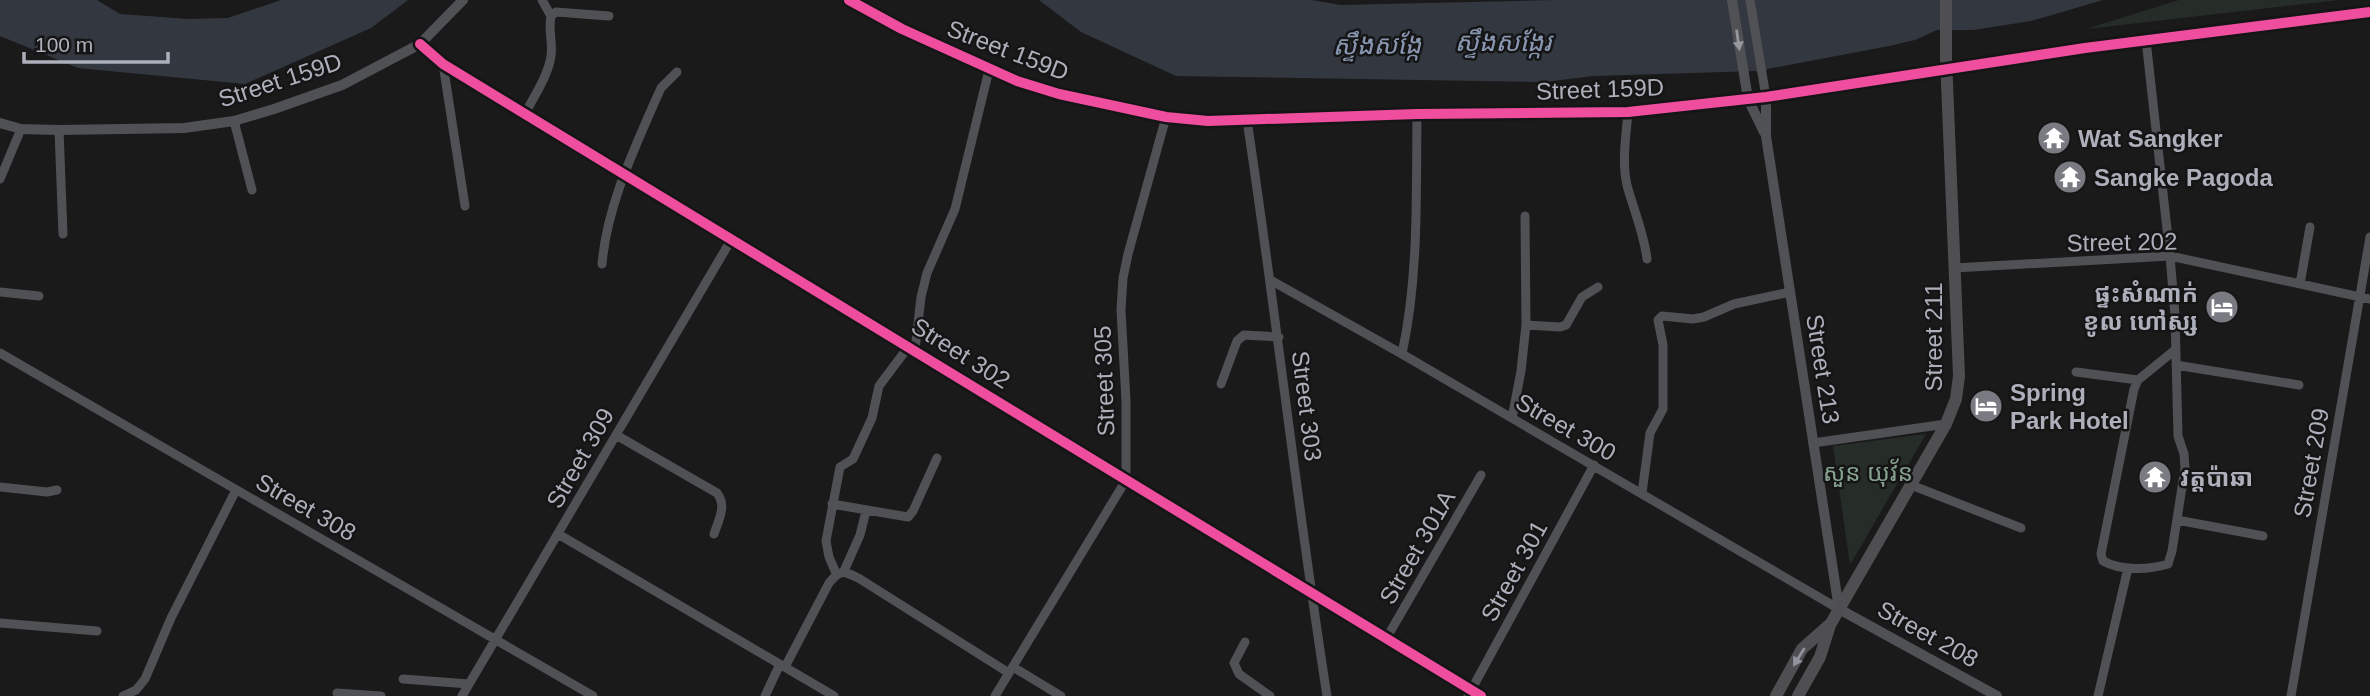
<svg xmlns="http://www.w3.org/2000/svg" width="2370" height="696" viewBox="0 0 2370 696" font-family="Helvetica,'Noto Sans Khmer',sans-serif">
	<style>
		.green { fill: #262d29 }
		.water { fill: #333840 }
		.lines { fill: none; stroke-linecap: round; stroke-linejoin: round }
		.minor { stroke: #505154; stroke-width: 9 }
		.tertiary { stroke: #505154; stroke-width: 10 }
		.secondary { stroke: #4f4f52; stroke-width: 12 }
		.cycleway-casing { stroke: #151516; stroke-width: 15 }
		.cycleway { stroke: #ef4d9e; stroke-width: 10 }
		.oneway { fill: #9698a0 }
		.oneway2 { fill: #91929b }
		.labels { text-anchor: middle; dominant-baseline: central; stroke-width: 5; stroke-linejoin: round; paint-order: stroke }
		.street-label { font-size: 24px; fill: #adafba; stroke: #151516 }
		.poi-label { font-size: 24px; font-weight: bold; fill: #adafba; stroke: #151516; text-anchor: start }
		.park-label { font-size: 24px; fill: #87a28e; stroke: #151516 }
		.water-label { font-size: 26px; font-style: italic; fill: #8896b0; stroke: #151516 }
	</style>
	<rect width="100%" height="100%" fill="#1a1a1b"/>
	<path class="green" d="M2179,0H2339L2086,29Z
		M1926,434L1850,565L1833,446Z"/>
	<path class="water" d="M0,0H97L120,14L188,19L228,18L281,0H408L371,28L245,84L78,68L0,36Z
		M1039,0H1311L1341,5L1556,0H2103L2031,21L1973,30H1937L1915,40L1889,46L1767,69L1762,79L1756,71L1593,76L1545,82L1176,76L1081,32Z"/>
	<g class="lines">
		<path class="minor" d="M542,0L551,16
			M1750,0L1766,97
			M2146,40L2170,256L2175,315L2178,436L2184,454L2185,468L2172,551L2168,564C2148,570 2121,571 2103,561L2101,554L2134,389L2138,380L2175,350
			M420,44L443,64L1481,696
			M443,64L465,206
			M1628,112C1626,137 1621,164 1628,189C1635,213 1644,234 1647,259
			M525,114C534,96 548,76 551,56C553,42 548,29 551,16L556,12L609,16
			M1247,120C1276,312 1297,505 1327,696
			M234,121L252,190
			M59,130L63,234
			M0,179L21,129
			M602,264C607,206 633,152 656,99L661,88L677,72
			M1954,268L2170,256L2370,299
			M1272,281L1402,354L1839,609
			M2300,284L2310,227
			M0,292L39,296
			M1526,325L1560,327L1566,325L1582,297L1598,287
			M915,350L921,297L927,273L955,209L989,70
			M0,353L593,696
			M1402,354C1419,276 1416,194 1417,114
			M2176,365L2299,385
			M2076,372L2138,380
			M1221,384L1237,341L1244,335L1279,337
			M1512,418L1521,371L1526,325L1525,216
			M616,435L717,493C727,506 719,519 714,534
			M1813,443L1946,424
			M1911,485L2021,528
			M0,487L47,492L57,490
			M1642,493L1650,433L1663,409V345L1658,320L1662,316L1693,319L1704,317L1734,304L1790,292
			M832,504L908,517L913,511L937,458
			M2177,520L2263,536
			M558,534L834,696
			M844,571L860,535L866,511
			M836,573L829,557L826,541L840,467L853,459L872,418L879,386L909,346
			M0,623L97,631
			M1386,639L1481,475
			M1245,642L1234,663L1239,674L1270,696
			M785,667L829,583C841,568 844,571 860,579L1009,673
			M1013,667L1061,696
			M403,679L469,684
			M337,693L381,696
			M123,696L136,690L145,679L171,618L236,490
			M462,696L731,240
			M765,696L780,664
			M995,696L1126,480V401L1121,310L1123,278L1128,254L1166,117
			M1468,696L1594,465
			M2098,696L2128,568
			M2291,696L2370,237"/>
		<path class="tertiary" d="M849,0L902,29L1017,81L1059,94L1166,117L1208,121L1417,114L1628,112L1766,97L2085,48L2370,12
			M1732,0L1748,99L1764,132
			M1766,97V136L1839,609L1997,696
			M0,123L21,129L59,130L184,128L234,121L274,109L342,85L420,44L463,0"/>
		<path class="secondary" d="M1776,696L1802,649L1829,625
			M1798,696L1820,657L1830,625L1946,424L1956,399L1959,376L1946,58V0"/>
		<defs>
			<path id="cycleway" d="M849,0L902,29L1017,81L1059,94L1166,117L1208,121L1417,114L1628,112L1766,97L2085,48L2370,12
				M420,44L443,64L1481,696"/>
		</defs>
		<use href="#cycleway" class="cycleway-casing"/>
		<use href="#cycleway" class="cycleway"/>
	</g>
	<defs><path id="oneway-solid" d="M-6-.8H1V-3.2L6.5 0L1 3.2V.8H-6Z" transform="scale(1.75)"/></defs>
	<use class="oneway" href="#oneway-solid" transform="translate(1738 40) rotate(82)"/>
	<use class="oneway2" href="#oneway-solid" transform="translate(1799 657) rotate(122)"/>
	<defs>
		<symbol id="temple-disc" viewBox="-11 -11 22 22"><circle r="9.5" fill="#7a7b82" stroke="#151516"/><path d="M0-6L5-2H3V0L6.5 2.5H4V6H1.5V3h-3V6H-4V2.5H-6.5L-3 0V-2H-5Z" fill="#fff"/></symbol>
		<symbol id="hotel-disc" viewBox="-11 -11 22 22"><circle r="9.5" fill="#7a7b82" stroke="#151516"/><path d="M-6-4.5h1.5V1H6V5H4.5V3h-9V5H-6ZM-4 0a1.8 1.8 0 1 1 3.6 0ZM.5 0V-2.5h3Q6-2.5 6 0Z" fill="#fff"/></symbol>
	</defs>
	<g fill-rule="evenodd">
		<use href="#temple-disc" x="2035" y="119" width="38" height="38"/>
		<use href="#temple-disc" x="2051" y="158" width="38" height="38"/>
		<use href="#hotel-disc" x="2203" y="288" width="38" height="38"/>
		<use href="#hotel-disc" x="1967" y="387" width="38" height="38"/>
		<use href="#temple-disc" x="2136" y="458" width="38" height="38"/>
	</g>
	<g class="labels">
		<g class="street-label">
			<text transform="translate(1008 50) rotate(21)">Street 159D</text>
			<text transform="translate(280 80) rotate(-18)">Street 159D</text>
			<text transform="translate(1600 89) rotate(-2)">Street 159D</text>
			<text transform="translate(2122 242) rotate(-1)">Street 202</text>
			<text transform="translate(1933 337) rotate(-90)">Street 211</text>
			<text transform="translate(961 353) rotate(32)">Street 302</text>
			<text transform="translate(1823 369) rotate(81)">Street 213</text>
			<text transform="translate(1104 381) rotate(-92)">Street 305</text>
			<text transform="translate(1307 406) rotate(83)">Street 303</text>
			<text transform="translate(1566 427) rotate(30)">Street 300</text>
			<text transform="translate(580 458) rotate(-60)">Street 309</text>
			<text transform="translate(2311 463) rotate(-80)">Street 209</text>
			<text transform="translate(306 507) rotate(30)">Street 308</text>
			<text transform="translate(1417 547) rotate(-60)">Street 301A</text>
			<text transform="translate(1514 571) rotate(-61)">Street 301</text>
			<text transform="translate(1928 634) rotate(29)">Street 208</text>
		</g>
		<g class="poi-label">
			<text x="2078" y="138">Wat Sangker</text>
			<text x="2094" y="177">Sangke Pagoda</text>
			<text x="2198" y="293" text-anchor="end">ផ្ទះសំណាក់<tspan x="2198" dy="28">ខូល ហៅស្ស</tspan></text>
			<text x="2010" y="392">Spring<tspan x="2010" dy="28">Park Hotel</tspan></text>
			<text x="2180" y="477">វត្តប៉ាឆា</text>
		</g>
		<g class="park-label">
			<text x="1868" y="472">សួន យុវ័ន</text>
		</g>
		<g class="water-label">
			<text x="1503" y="42">ស្ទឹងសង្កែរ</text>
			<text transform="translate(1377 45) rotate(-1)">ស្ទឹងសង្កែ</text>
		</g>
	</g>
	<path d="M24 52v10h144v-10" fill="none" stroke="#adafba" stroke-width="3.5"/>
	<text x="35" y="52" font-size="21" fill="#adafba" stroke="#151516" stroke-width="5" paint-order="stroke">100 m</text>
</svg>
